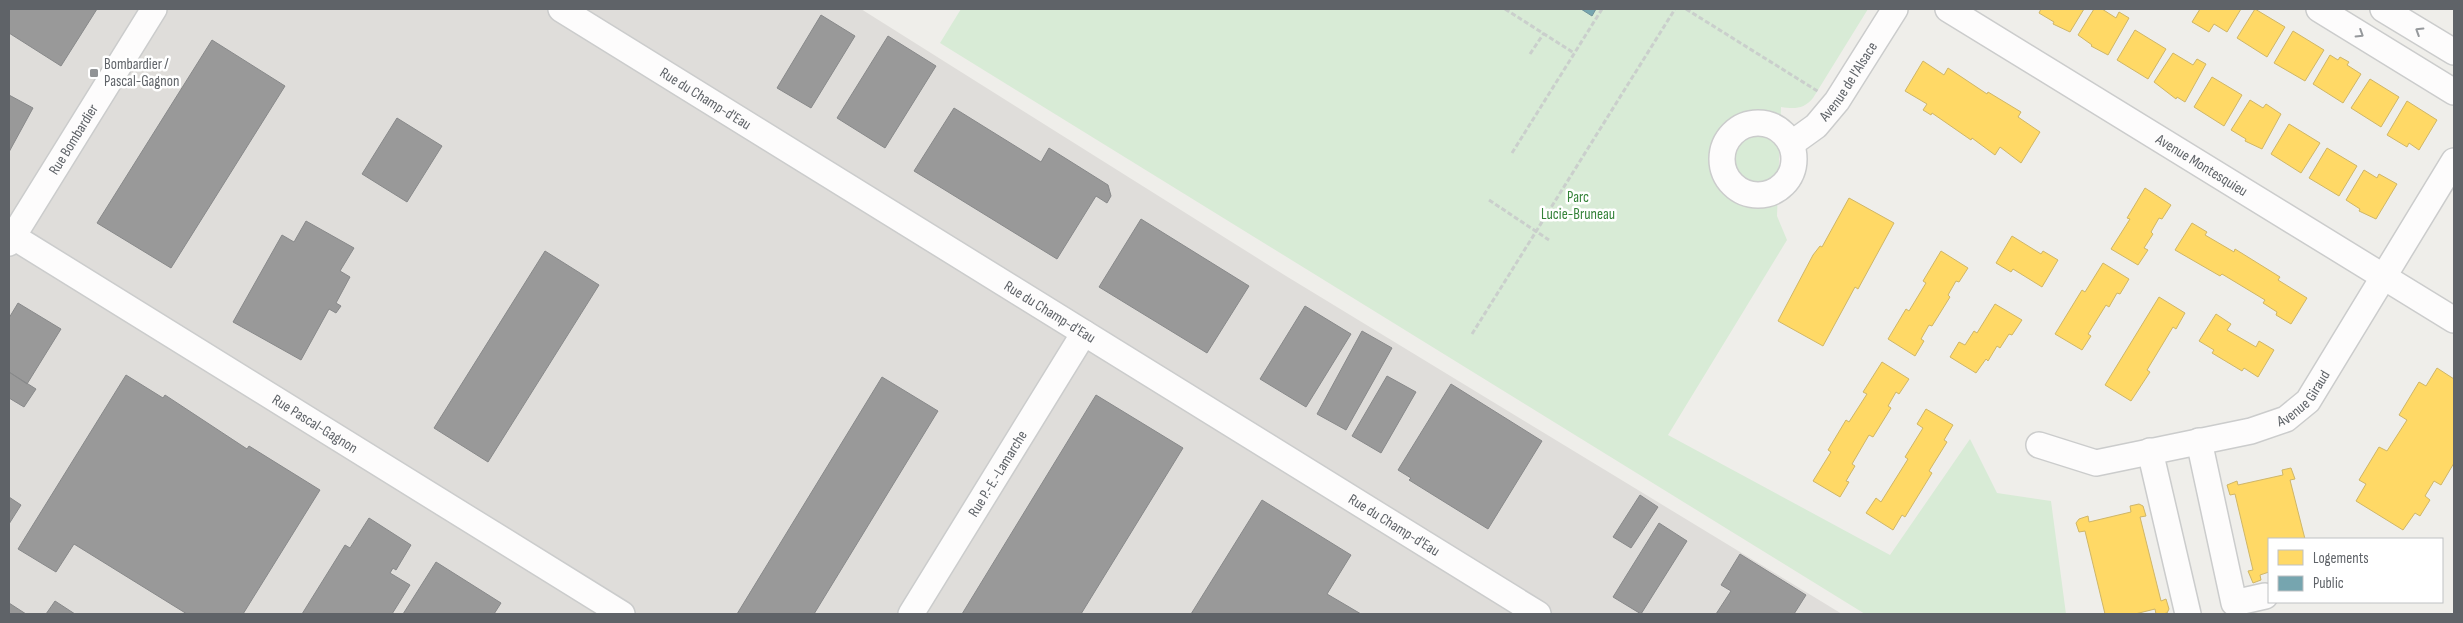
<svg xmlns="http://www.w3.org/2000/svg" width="2463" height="623" viewBox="0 0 2463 623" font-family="'Sofia Sans Condensed',sans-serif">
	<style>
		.industrial { fill: #dfddda }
		.green { fill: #d8ebd6 }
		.homes { fill: #ffd966; stroke: #cfb667 }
		.public { fill: #76a5af; stroke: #6f919a }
		.industry { fill: #999; stroke: #88898a }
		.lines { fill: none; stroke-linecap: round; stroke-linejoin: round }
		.minor-casing { stroke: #cbcccc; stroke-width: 28 }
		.path { stroke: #cacfcc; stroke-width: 3; stroke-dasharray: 5 2.5; stroke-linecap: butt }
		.minor { stroke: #fdfcfc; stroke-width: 25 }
		.oneway { stroke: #96999c }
		.poi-dot { fill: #919496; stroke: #fff; stroke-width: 2 }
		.labels { text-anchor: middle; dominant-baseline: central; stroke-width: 5; stroke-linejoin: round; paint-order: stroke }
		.poi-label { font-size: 15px; fill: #5f6368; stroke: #fff; text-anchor: start }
		.street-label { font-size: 15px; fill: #5f6368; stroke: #fff }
		.park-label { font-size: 15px; fill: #348238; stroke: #fff }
	</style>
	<rect width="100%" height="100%" fill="#efeeea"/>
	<path class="industrial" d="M9,9H861L1286,276L1842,614H9Z"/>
	<path class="green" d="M961,9H1868L1813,98C1804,109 1795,109 1781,107L1777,216L1787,240L1668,435L1890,555L1970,439L1997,493L2051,501L2066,614H1865L940,43Z"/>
	<path class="homes" d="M2041,9H2084L2070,32L2053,24L2054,22L2039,13Z
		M2094,9H2102L2116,18L2119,12L2129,18L2108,55L2091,46L2092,45L2078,35Z
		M2200,9H2241L2227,32L2214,24L2209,32L2192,22Z
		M2255,9L2285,27L2267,57L2237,38Z
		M2135,30L2166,49L2148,79L2117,60Z
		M2293,31L2324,50L2305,81L2274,63Z
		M2173,53L2193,65L2197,59L2206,64L2185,102L2177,97L2176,99L2154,82Z
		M2330,55L2338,60L2340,57L2349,62L2347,65L2361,74L2343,103L2313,84Z
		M1923,61L1944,75L1948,68L1987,94L1988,92L2021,112L2018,117L2040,132L2021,163L2000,147L1995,155L1972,138L1971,140L1932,113L1931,115L1923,110L1927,104L1905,91Z
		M2212,77L2242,95L2224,126L2194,107Z
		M2370,79L2399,97L2381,127L2351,108Z
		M2250,100L2263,108L2266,104L2281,114L2262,149L2245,141L2246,139L2231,130Z
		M2407,101L2437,120L2419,150L2409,143L2407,147L2387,135Z
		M2289,124L2320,143L2301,173L2271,154Z
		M2327,148L2357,166L2339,196L2309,178Z
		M2364,170L2377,178L2379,174L2397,184L2376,219L2359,211L2360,209L2346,200Z
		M2145,188L2171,205L2162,219L2159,218L2151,232L2153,234L2144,248L2148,250L2138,265L2111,249L2130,219L2127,218Z
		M1849,198L1894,223L1858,289L1855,287L1823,346L1778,321L1813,255L1820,246L1822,247Z
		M2192,223L2207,232L2205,235L2234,252L2235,249L2280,277L2278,280L2307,298L2291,324L2276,315L2277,312L2263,303L2265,300L2222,274L2220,276L2175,250Z
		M2012,236L2041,254L2043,251L2058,260L2042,287L2013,269L2011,272L1996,263Z
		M1941,251L1968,268L1959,282L1956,281L1948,295L1950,297L1932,326L1929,325L1921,339L1924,341L1915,356L1888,339L1906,309L1909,311L1926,283L1923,281Z
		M2103,263L2129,279L2120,294L2117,293L2109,307L2106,305L2088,334L2091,336L2082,350L2055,334L2082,290L2085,292Z
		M2159,297L2185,313L2176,329L2173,327L2147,370L2150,372L2131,401L2105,385Z
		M1995,304L2022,320L2012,335L2009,334L2000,348L1997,346L1988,361L1986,359L1976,373L1950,357L1959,342L1965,345L1974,331L1977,333Z
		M2216,314L2231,324L2227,330L2256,347L2259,341L2274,350L2258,377L2244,368L2242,371L2212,353L2214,350L2199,341Z
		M1882,362L1909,379L1899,394L1896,392L1888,406L1891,408L1873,437L1869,435L1852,464L1855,466L1846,481L1849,482L1840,497L1813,481L1831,452L1828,450L1846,420L1849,422L1867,394L1863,392Z
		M2437,368L2454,379V463L2441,485L2434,481L2425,496L2430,500L2420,516L2415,513L2403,530L2356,501L2366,484L2359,480L2379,447L2387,451L2407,420L2399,415L2419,382L2426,386Z
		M1926,409L1953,425L1944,440L1947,442L1929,471L1932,473L1905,517L1902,515L1893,530L1866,513L1876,498L1881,502L1908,459L1905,457L1923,428L1917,424Z
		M2291,468L2295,479L2290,480L2305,539H2269V572L2260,575L2261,580L2253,583L2248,571L2253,570L2235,494L2230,495L2227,485L2237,481L2238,485L2283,475L2282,470Z
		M2139,504L2143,506L2146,516L2140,517L2161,601L2166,599L2169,609L2167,613L2162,614H2156L2155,609L2135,614H2105L2085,531L2079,532L2076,523L2079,519L2088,516L2089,522L2131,512L2130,506Z"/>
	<path class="public" d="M1581,9H1596L1592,16Z"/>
	<path class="industry" d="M9,9H97L61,66L9,33Z
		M821,15L855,36L811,108L777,88Z
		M888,36L936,66L885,148L837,118Z
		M212,40L285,86L171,268L97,223Z
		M9,95L33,108L9,152Z
		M954,108L1041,162L1049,148L1108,185L1111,196L1107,203L1096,196L1057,259L914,171Z
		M397,118L442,146L407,202L362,174Z
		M1141,219L1249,286L1207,353L1099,287Z
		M306,221L354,248L340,271L350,277L336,303L341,306L336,313L329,309L301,360L233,322L282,235L294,242Z
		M545,251L599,285L488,462L434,428Z
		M18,303L61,329L27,384L9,372V318Z
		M1305,306L1351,334L1306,407L1260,379Z
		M1362,331L1392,348L1346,430L1317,414Z
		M9,372L36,389L24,407L9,398Z
		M126,375L163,398L165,395L247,449L249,446L320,490L243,614H187L74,544L56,572L18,549Z
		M1387,376L1416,392L1381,453L1352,436Z
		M882,377L938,411L814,614H737Z
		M1451,384L1542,441L1488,529L1409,480L1411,478L1398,470Z
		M1096,395L1183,448L1081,614H962Z
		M1640,495L1658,507L1631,548L1613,537Z
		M9,497L21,505L9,524Z
		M1262,500L1351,555L1327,594L1361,614H1191Z
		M369,518L411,545L396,570L393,568L390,573L410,585L392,614H302L345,545L350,548Z
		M1659,523L1687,541L1641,614L1613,597Z
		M1740,554L1806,595L1794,614H1716L1731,591L1721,585Z
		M436,562L501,603L494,614H403Z
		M55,601L75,614H46Z
		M9,603L26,614H9Z"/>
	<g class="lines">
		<defs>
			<g id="minor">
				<path id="s1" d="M561,9L1538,614"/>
				<path id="s2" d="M1948,9L2454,320"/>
				<path d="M2319,9L2454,92"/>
				<path d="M2383,9L2454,52"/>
				<circle cx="1758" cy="159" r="36"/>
				<path id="s3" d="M1791,144L1816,126L1837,101L1895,9"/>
				<path id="s4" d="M9,234L622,614"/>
				<path id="s5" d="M9,243L154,9"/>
				<path d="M2199,441L2234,603L2265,596"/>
				<path id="s6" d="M2039,445L2096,463L2251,431L2286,419L2308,401L2454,161"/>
				<path d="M2150,451L2188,614"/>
				<path id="s7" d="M911,614L1084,333"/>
			</g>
		</defs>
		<use href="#minor" class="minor-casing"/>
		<path class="path" d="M1505,9L1574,53
			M1686,9L1819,92
			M1530,54L1544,33
			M1512,153L1602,9
			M1489,200L1549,240
			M1472,334L1675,9"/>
		<use href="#minor" class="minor"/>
	</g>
	<defs><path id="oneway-chevron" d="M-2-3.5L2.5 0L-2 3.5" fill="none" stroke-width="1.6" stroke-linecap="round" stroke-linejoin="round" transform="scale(1.25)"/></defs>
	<g class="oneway">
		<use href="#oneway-chevron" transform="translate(2419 31) rotate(-148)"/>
		<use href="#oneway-chevron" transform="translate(2360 34) rotate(32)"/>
	</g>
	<rect class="poi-dot" x="89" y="68" width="10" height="10" rx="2.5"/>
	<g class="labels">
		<g class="poi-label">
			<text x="104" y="64">Bombardier /<tspan x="104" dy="17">Pascal-Gagnon</tspan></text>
		</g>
		<g class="street-label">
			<text stroke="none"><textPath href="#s3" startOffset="86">Avenue de l'Alsace</textPath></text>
			<text stroke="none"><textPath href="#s1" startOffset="170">Rue du Champ-d'Eau</textPath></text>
			<text stroke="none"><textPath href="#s5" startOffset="122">Rue Bombardier</textPath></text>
			<text stroke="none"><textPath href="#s2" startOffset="298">Avenue Montesquieu</textPath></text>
			<text stroke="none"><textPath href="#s1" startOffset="575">Rue du Champ-d'Eau</textPath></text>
			<text stroke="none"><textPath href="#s6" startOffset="282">Avenue Giraud</textPath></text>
			<text stroke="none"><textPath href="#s4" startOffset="360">Rue Pascal-Gagnon</textPath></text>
			<text stroke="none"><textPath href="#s7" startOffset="165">Rue P.-E.-Lamarche</textPath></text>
			<text stroke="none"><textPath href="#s1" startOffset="980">Rue du Champ-d'Eau</textPath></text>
		</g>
		<g class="park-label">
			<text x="1578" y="197">Parc<tspan x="1578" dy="17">Lucie-Bruneau</tspan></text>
		</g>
	</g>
	<rect width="2463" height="623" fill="none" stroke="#5f6368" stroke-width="20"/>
	<rect x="2268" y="538" width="175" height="65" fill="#ffffff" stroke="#bfc1c3"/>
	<rect x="2278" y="550" width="25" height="15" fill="#ffd966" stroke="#bfc1c3"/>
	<text x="2313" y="563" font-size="15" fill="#5f6368">Logements</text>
	<rect x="2278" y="576" width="25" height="15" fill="#76a5af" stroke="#bfc1c3"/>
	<text x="2313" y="588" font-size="15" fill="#5f6368">Public</text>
</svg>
